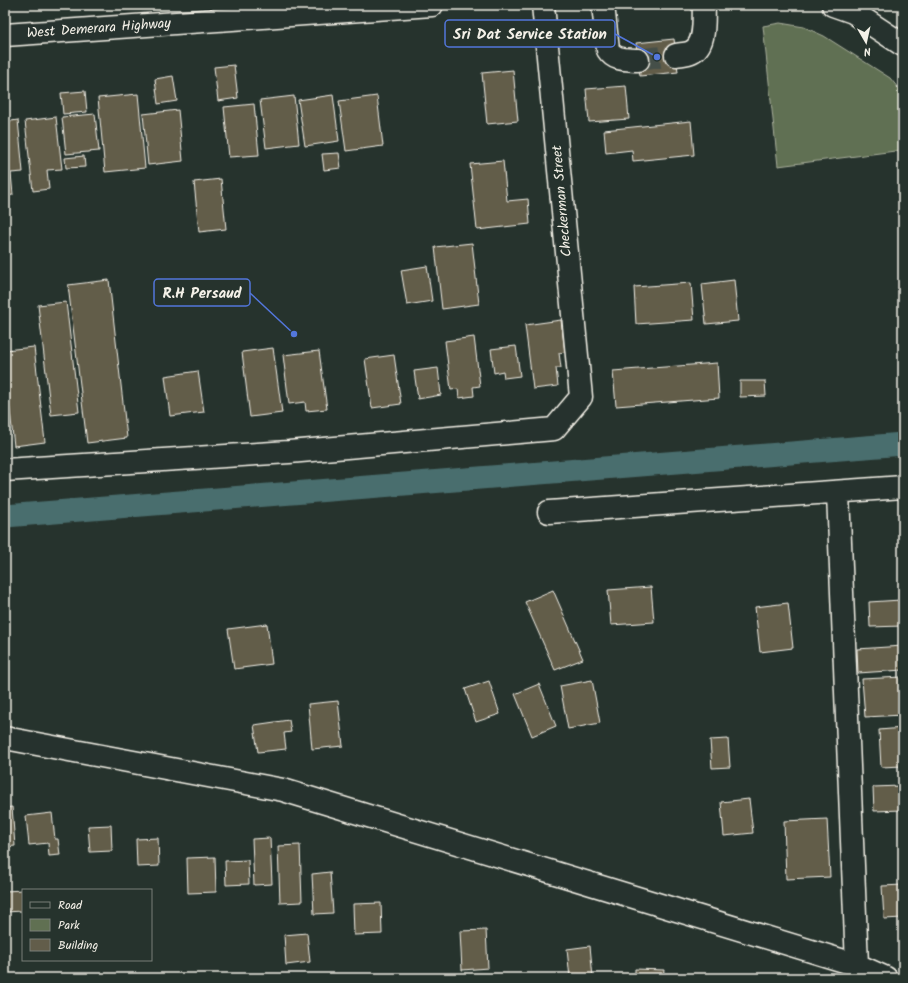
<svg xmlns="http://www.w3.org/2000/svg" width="908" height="983" viewBox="0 0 908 983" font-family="Kalam,sans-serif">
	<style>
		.green { fill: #607052; stroke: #aab09d }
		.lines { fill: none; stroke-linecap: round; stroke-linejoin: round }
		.canal { stroke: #4a6e6e; stroke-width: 23 }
		.building { fill: #625d4a; stroke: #f4f1e8 }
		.minor-tunnel { stroke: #455049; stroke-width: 22; stroke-dasharray: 22 11; stroke-linecap: butt }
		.minor-casing { stroke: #f4f1e8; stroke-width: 25 }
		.major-casing { stroke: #f4f1e8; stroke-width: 25 }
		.minor { stroke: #26332d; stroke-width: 22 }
		.major { stroke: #26332d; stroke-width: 22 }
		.labels { text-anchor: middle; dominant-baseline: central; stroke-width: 3.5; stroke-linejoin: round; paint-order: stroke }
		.street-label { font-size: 14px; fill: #f4f1e8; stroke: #26332d }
		.leader { fill: none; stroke: #5377dc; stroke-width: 1.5 }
		.callout-dot { fill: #5377dc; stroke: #26332d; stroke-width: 1.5 }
		.callout { fill: #26332d; stroke: #5377dc; stroke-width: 1.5 }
		.callout-label { font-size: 15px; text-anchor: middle; font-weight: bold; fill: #f4f1e8 }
	</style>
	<rect width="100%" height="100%" fill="#26332d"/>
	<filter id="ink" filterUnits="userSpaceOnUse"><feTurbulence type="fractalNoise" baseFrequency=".025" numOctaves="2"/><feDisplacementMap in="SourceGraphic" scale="8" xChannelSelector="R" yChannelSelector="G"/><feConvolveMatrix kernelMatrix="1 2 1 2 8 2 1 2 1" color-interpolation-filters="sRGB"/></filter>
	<g filter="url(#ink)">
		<path class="green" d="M780,23L804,27L824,36L890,78L903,94V150L778,166L763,26Z"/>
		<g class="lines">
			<path class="canal" d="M5,516L903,444"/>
		</g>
		<path class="building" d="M674,39L678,72L640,76L636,43Z
			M234,65L238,98L218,101L214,67Z
			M513,70L518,121L487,124L482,73Z
			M173,76L177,101L158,104L155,79Z
			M626,86L629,119L589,122L586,89Z
			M85,91L87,112L63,114L61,93Z
			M138,94L145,168L105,172L98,98Z
			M333,95L339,141L305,146L298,100Z
			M294,96L299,144L266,148L260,100Z
			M377,96L383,146L346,151L339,101Z
			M254,104L259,155L229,157L224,107Z
			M178,110L183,161L148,165L143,114Z
			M95,114L99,151L66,154L62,117Z
			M56,117L62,169L47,170L49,189L33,191L25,121Z
			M18,120L23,172L11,173L13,195L5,196V122Z
			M691,121L694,155L633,161L632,150L606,153L604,130Z
			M339,153L341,168L324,170L322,154Z
			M84,156L85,167L66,168L65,158Z
			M503,161L507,201L528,199L530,224L477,230L470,164Z
			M221,179L226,229L199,232L194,182Z
			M472,243L479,304L442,309L435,247Z
			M427,266L432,301L407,305L401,270Z
			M109,280L127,438L87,443L68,285Z
			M734,280L738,321L706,324L702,284Z
			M691,283L694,320L636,324L634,287Z
			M66,302L79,412L51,415L38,305Z
			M561,320L565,352L559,353L561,368H556L558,386L533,389L525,325Z
			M474,337L480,386L473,387L474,396L459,398L458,389L451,390L445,341Z
			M516,346L520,376L504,378L503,371L494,373L491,349Z
			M34,347L45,442L14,446L5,367V350Z
			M273,348L282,413L250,417L242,352Z
			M319,351L327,409L306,411L305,402L289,404L283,355Z
			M394,355L401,404L372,408L365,359Z
			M717,363L719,398L616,406L613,371Z
			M438,368L441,395L418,399L414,371Z
			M198,371L204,412L170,416L165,376Z
			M740,381H765L766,396L740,397Z
			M651,587L654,622L611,625L608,590Z
			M553,590L583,659L555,670L525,602Z
			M901,600L902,626L870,627L869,602Z
			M788,603L793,648L760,652L755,607Z
			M267,624L272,664L234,669L228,629Z
			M903,646V670L858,673L857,649Z
			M903,677V715L865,717L862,679Z
			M592,680L600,723L568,729L560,686Z
			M489,681L500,714L476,722L465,689Z
			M539,684L556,726L532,736L515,694Z
			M338,701L343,746L312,749L308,704Z
			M289,720L291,732L284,733L286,749L258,752L254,725Z
			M903,728V766L881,767L879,730Z
			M728,739L730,767L712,768L710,740Z
			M901,786L902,810L874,811L873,787Z
			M749,799L753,833L724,836L721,802Z
			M12,807L15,846L5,847V808Z
			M52,813L55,839H58L60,855L49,856L48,843L29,845L26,816Z
			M827,819L830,877L786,879L784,821Z
			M111,825L112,851L90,852L88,826Z
			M158,838L159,866L137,867L136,839Z
			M270,838L272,884L254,885L252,839Z
			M300,845L302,902L280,903L278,846Z
			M215,857L216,892L188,893L187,858Z
			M248,860L249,884L226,885L225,861Z
			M330,872L333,913L314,914L312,874Z
			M903,885V918L884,919L882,886Z
			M23,890V911L5,912V891Z
			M381,903L382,934L354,935L353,904Z
			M486,930L488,968L462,970L460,931Z
			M307,933L310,962L286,965L284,935Z
			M590,946L593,978H570L567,949Z
			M635,969L664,970L663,978H635Z"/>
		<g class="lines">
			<path class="minor-tunnel" d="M638,60L676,55"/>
			<defs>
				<path id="minor" d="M603,5L608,50C615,61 626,59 638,60
					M833,5L853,12L903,45
					M676,55C681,54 687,54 691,52C707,45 703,19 704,5
					M5,470L289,452L554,429L581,397L543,5
					M838,493L857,965
					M549,512L903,487
					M5,738L283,790L857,965L886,978"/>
				<g id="major">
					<path id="s1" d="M5,35L432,5"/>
				</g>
			</defs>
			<use href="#minor" class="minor-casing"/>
			<use href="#major" class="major-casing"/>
			<use href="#minor" class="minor"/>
			<use href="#major" class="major"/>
		</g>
	</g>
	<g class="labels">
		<g class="street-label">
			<text stroke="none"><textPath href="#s1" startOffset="94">West Demerara Highway</textPath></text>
			<text transform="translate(562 201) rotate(-95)">Checkerman Street</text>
		</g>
	</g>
	<path class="leader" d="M657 57L615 34M294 334L250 293"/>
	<g class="callout-dot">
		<circle cx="657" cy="57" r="4"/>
		<circle cx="294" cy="334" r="4"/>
	</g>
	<g class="callout">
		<rect x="445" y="20" width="170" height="27" rx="4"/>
		<rect x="154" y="279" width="96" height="27" rx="4"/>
	</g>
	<g class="callout-label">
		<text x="530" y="39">Sri Dat Service Station</text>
		<text x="202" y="298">R.H Persaud</text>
	</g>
	<rect width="908" height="983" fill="none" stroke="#26332d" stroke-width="20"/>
	<rect x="10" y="10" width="888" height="963" fill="none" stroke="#f4f1e8" stroke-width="1.5" filter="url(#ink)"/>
	<rect x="22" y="889" width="130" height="72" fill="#26332d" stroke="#787f78"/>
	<rect x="30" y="902" width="20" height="6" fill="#26332d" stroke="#787f78"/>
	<text x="58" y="909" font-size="12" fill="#f4f1e8">Road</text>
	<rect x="30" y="919" width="20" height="12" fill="#607052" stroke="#787f78"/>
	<text x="58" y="929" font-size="12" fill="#f4f1e8">Park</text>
	<rect x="30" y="939" width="20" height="12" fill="#625d4a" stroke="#787f78"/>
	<text x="58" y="949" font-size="12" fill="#f4f1e8">Building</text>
	<g transform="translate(866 42) rotate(171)" stroke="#26332d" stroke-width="3" paint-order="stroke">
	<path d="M0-3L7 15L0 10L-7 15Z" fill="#f4f1e8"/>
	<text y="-6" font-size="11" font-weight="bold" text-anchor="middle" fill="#f4f1e8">N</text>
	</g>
</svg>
